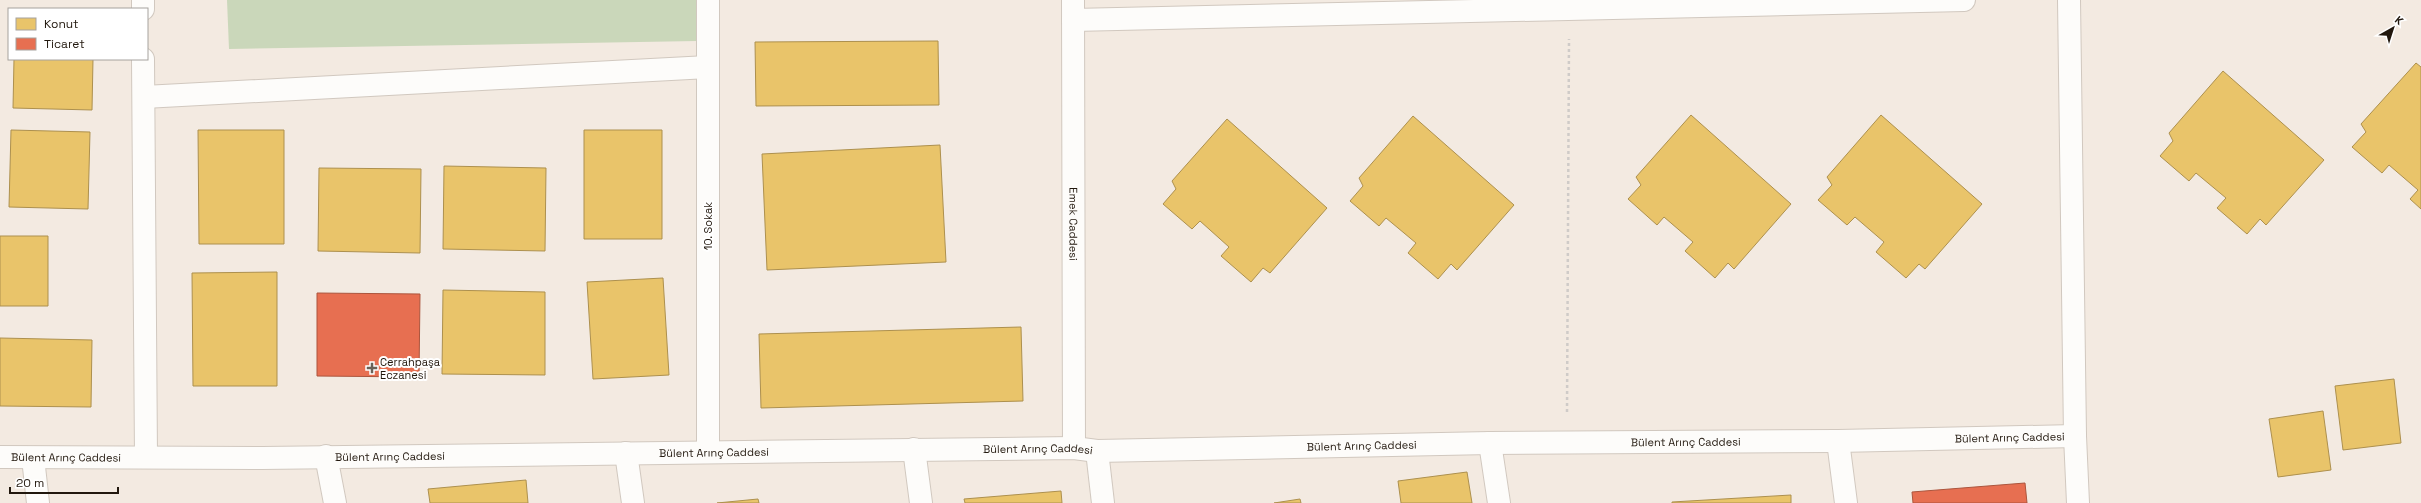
<svg xmlns="http://www.w3.org/2000/svg" width="2421" height="503" viewBox="0 0 2421 503" font-family="'Space Grotesk',sans-serif">
	<style>
		.green { fill: #cad7ba }
		.homes { fill: #e9c46a; stroke: #ad904e }
		.shops { fill: #e76f51; stroke: #ac553d }
		.lines { fill: none; stroke-linecap: round; stroke-linejoin: round }
		.minor-casing { stroke: #d1c8bf; stroke-width: 24 }
		.path { stroke: #cfcbc8; stroke-width: 2.5; stroke-dasharray: 3 3; stroke-linecap: butt }
		.minor { stroke: #fdfcfa; stroke-width: 22 }
		.poi-dot { fill: #6a6157; stroke: #fff; stroke-width: 1.5 }
		.labels { text-anchor: middle; dominant-baseline: central; stroke-width: 4; stroke-linejoin: round; paint-order: stroke }
		.street-label { font-size: 11px; fill: #21170d; stroke: #fff }
		.poi-label { font-size: 11px; fill: #21170d; stroke: #fff; text-anchor: start }
	</style>
	<rect width="100%" height="100%" fill="#f3eae1"/>
	<path class="green" d="M227,0H696L697,41L229,49Z"/>
	<path class="homes" d="M938,41L939,105L756,106L755,42Z
		M14,59H93L92,110L13,108Z
		M2416,63L2421,67V209L2410,199L2418,190L2389,165L2382,173L2352,147L2366,132L2361,124Z
		M2223,71L2324,160L2266,225L2260,219L2247,234L2217,208L2226,198L2196,173L2189,181L2160,156L2173,141L2169,133Z
		M1691,115L1791,204L1734,269L1728,263L1715,278L1685,251L1693,242L1664,217L1657,225L1628,199L1641,185L1636,177Z
		M1881,115L1982,204L1925,269L1919,264L1906,278L1876,252L1884,242L1855,217L1847,225L1818,200L1832,185L1827,177Z
		M1413,116L1514,205L1457,270L1451,264L1438,279L1408,253L1416,243L1386,218L1379,226L1350,201L1363,186L1359,178Z
		M1227,119L1327,208L1270,273L1263,268L1251,282L1221,256L1229,247L1200,221L1192,229L1163,204L1176,189L1172,181Z
		M11,130L90,132L88,209L9,207Z
		M198,130H284V244H199Z
		M584,130H662V239H584Z
		M940,145L946,262L767,270L762,154Z
		M444,166L546,168L545,251L443,249Z
		M319,168L421,169L420,253L318,251Z
		M0,236H48V306H0Z
		M277,272V386H193L192,273Z
		M663,278L669,375L593,379L587,282Z
		M443,290L545,292V375L442,374Z
		M1021,327L1023,401L761,408L759,334Z
		M0,338L92,340L91,407L0,406Z
		M2394,379L2401,443L2343,450L2335,386Z
		M2323,411L2331,470L2278,477L2269,419Z
		M1467,472L1472,503H1401L1398,481Z
		M526,480L528,503H430L428,489Z
		M1061,491L1062,503H965L964,499Z
		M1791,495V503H1672V502Z
		M758,499L759,503H717Z
		M1300,499L1301,503H1274Z"/>
	<path class="shops" d="M317,293L420,294L419,377L317,376Z
		M2025,483L2027,503H1913L1912,492Z"/>
	<g class="lines">
		<defs>
			<g id="minor">
				<path d="M143,0V9"/>
				<path id="s1" d="M1073,0L1074,448"/>
				<path d="M2069,0L2075,436L2078,503"/>
				<path d="M1073,20L1964,0"/>
				<path d="M143,59L146,456"/>
				<path d="M144,97L708,67"/>
				<path d="M1838,441L1846,503"/>
				<path d="M1490,443L1499,503"/>
				<path d="M914,449L921,503"/>
				<path d="M1097,451L1103,503"/>
				<path d="M708,452V0"/>
				<path d="M626,453L633,503"/>
				<path d="M326,456L335,503"/>
				<path id="s2" d="M0,457L262,458L1074,448L1097,451L1490,443L1838,441L2075,436"/>
				<path d="M33,458L38,503"/>
			</g>
		</defs>
		<use href="#minor" class="minor-casing"/>
		<path class="path" d="M1567,412L1569,39"/>
		<use href="#minor" class="minor"/>
	</g>
	<path class="poi-dot" d="M370 362h4v4h4v4h-4v4h-4v-4h-4v-4h4z"/>
	<g class="labels">
		<g class="street-label">
			<text stroke="none"><textPath href="#s1" startOffset="224">Emek Caddesi</textPath></text>
			<text transform="translate(708 226) rotate(-90)">10. Sokak</text>
			<text stroke="none"><textPath href="#s2" startOffset="2010">Bülent Arınç Caddesi</textPath></text>
			<text stroke="none"><textPath href="#s2" startOffset="1686">Bülent Arınç Caddesi</textPath></text>
			<text stroke="none"><textPath href="#s2" startOffset="1362">Bülent Arınç Caddesi</textPath></text>
			<text stroke="none"><textPath href="#s2" startOffset="1038">Bülent Arınç Caddesi</textPath></text>
			<text stroke="none"><textPath href="#s2" startOffset="714">Bülent Arınç Caddesi</textPath></text>
			<text stroke="none"><textPath href="#s2" startOffset="390">Bülent Arınç Caddesi</textPath></text>
			<text stroke="none"><textPath href="#s2" startOffset="66">Bülent Arınç Caddesi</textPath></text>
		</g>
		<g class="poi-label">
			<text x="380" y="362">Cerrahpaşa<tspan x="380" dy="13">Eczanesi</tspan></text>
		</g>
	</g>
	<rect x="8" y="8" width="140" height="52" fill="#ffffff" stroke="#a6a29e"/>
	<rect x="16" y="18" width="20" height="12" fill="#e9c46a" stroke="#a6a29e"/>
	<text x="44" y="28" font-size="12" fill="#21170d">Konut</text>
	<rect x="16" y="38" width="20" height="12" fill="#e76f51" stroke="#a6a29e"/>
	<text x="44" y="48" font-size="12" fill="#21170d">Ticaret</text>
	<g transform="translate(2393 28) rotate(39)" stroke="#ffffff" stroke-width="3" paint-order="stroke">
	<path d="M0-3L7 15L0 10L-7 15Z" fill="#21170d"/>
	<text y="-6" font-size="11" font-weight="bold" text-anchor="middle" fill="#21170d">K</text>
	</g>
	<path d="M10 487v6h108v-6" fill="none" stroke="#21170d" stroke-width="2"/>
	<text x="16" y="487" font-size="12" fill="#21170d" stroke="#ffffff" stroke-width="3" paint-order="stroke">20 m</text>
</svg>
